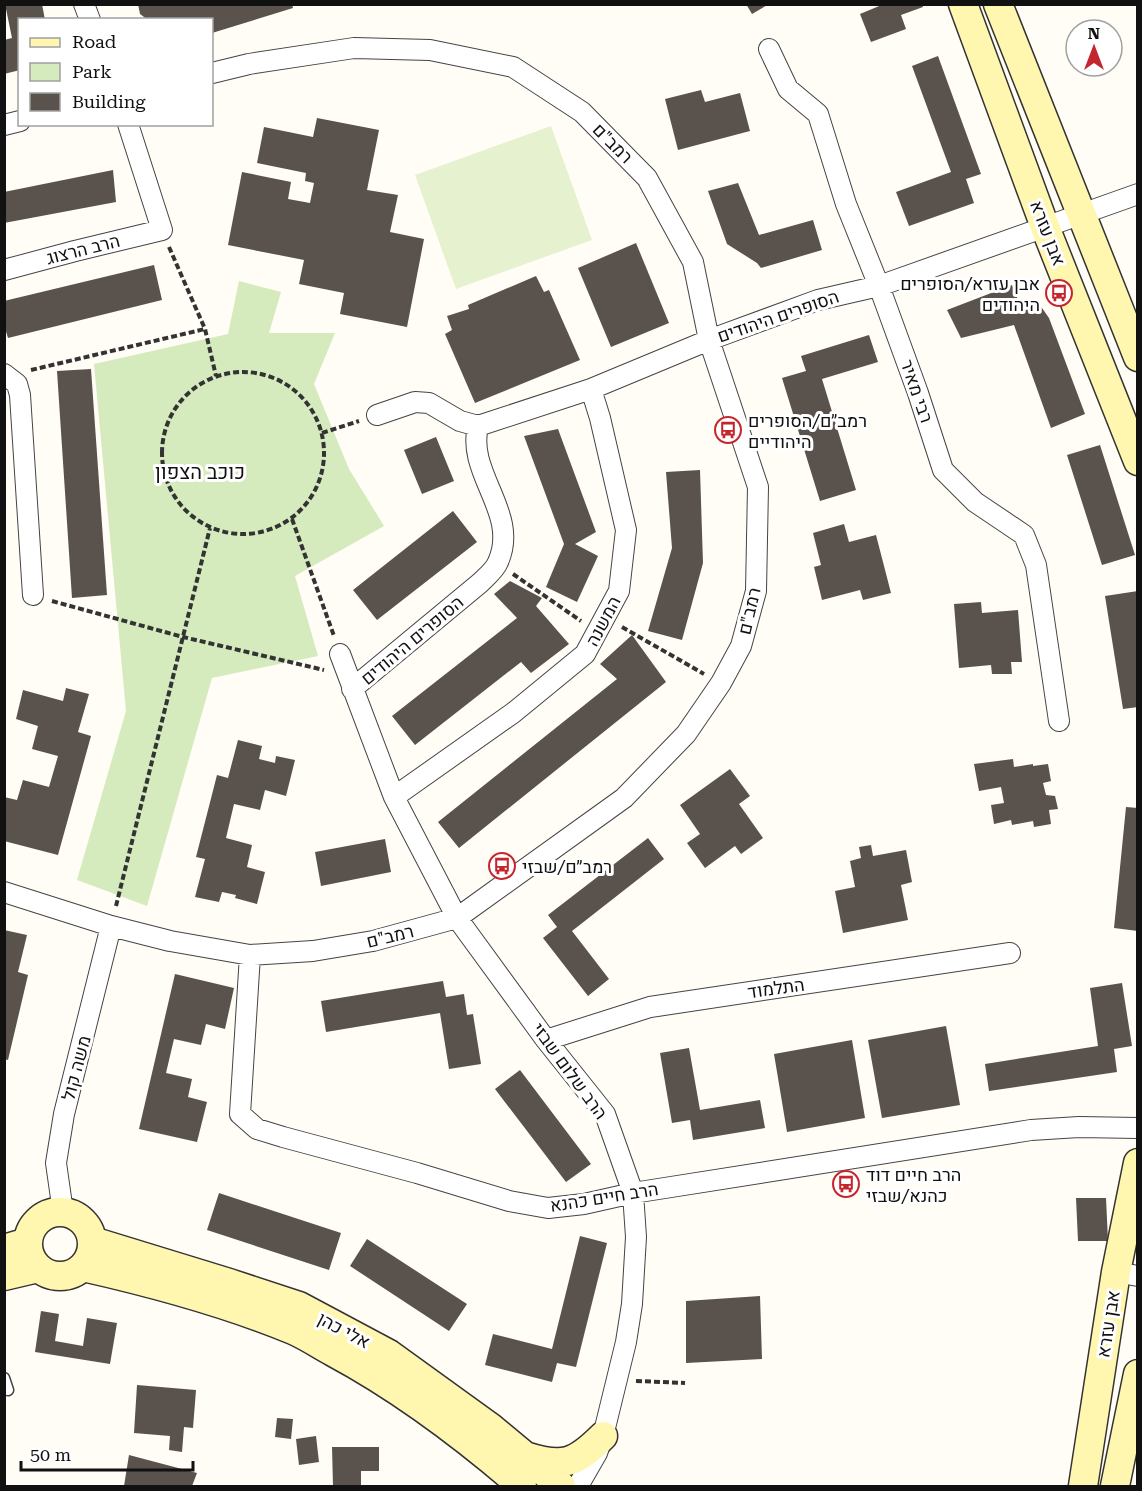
<svg xmlns="http://www.w3.org/2000/svg" width="1142" height="1491" viewBox="0 0 1142 1491" font-family="'Roboto Serif',Heebo,serif">
	<style>
		.green { fill: #d5ebbd }
		.pitch { fill: #e6f2cf }
		.building { fill: #5a524d }
		.lines { fill: none; stroke-linecap: round; stroke-linejoin: round }
		.lane-casing { stroke: #444; stroke-width: 13 }
		.street-casing { stroke: #444; stroke-width: 22 }
		.secondary-casing { stroke: #333; stroke-width: 31 }
		.path { stroke: #333; stroke-width: 4; stroke-dasharray: 6 3; stroke-linecap: butt }
		.lane { stroke: #fff; stroke-width: 10 }
		.street { stroke: #fff; stroke-width: 20 }
		.secondary { stroke: #fff6b0; stroke-width: 28 }
		.labels { text-anchor: middle; dominant-baseline: central; stroke-width: 6; stroke-linejoin: round; paint-order: stroke }
		.street-label { font-size: 18px; fill: #111; stroke: #fff }
		.poi-label { font-size: 18px; fill: #111; stroke: #fff; text-anchor: start }
		.neighbourhood-label { font-size: 20px; fill: #111; stroke: #fff }
	</style>
	<rect width="100%" height="100%" fill="#fffdf5"/>
	<path class="green" d="M239,281L281,292L269,333H335L314,384L349,469L384,526L295,576L318,656L212,678L147,906L77,880L126,711L94,364L228,334Z"/>
	<path class="pitch" d="M551,126L592,240L456,289L415,175Z"/>
	<path class="building" d="M5,4H42L45,20H20V70L4,74V40L12,38Z
		M138,4H292L293,8L212,33V20H148L140,14Z
		M746,4H769L752,14Z
		M884,4H922L923,7L901,15L906,29L871,42L860,14Z
		M938,56L981,174L966,179L974,203L909,226L896,192L951,172L912,66Z
		M701,90L705,102L740,93L750,131L678,150L665,99Z
		M317,118L379,130L367,190L398,195L390,232L424,239L407,327L340,314L344,293L299,284L304,260L228,245L242,172L291,182L288,199L310,203L314,183L305,181L306,173L257,163L264,127L313,137Z
		M113,170L116,202L4,223V192Z
		M738,183L759,235L813,220L822,250L761,268L757,263L727,244L708,191Z
		M636,243L669,323L611,347L578,268Z
		M154,265L162,300L8,338L4,325V301Z
		M536,276L544,292L549,290L580,360L475,403L445,334L452,330L447,316L469,309L468,305Z
		M1012,285L1019,302L1035,298L1049,318L1085,414L1051,428L1014,325L961,338L947,310Z
		M869,335L878,362L822,379L856,490L820,501L782,378L806,371L801,356Z
		M91,369L107,595L72,598L57,371Z
		M558,429L596,532L575,544L598,556L577,602L546,587L564,544L524,436Z
		M436,437L454,481L422,494L404,450Z
		M1100,445L1135,555L1102,565L1067,455Z
		M700,470L703,563L682,640L648,631L672,548L666,472Z
		M453,511L477,542L377,620L353,590Z
		M844,524L849,542L876,535L891,593L863,600L860,590L822,600L814,567L821,565L813,533Z
		M510,581L542,598L536,606L569,644L531,673L521,662L415,745L392,716L517,618L494,594Z
		M1138,591V707L1123,709L1105,596Z
		M981,602L982,613L1018,610L1022,662H1011L1012,674H992L991,665L959,668L954,604Z
		M632,635L666,682L459,848L438,822L617,679L600,664Z
		M66,688L89,694L78,732L91,736L58,855L4,841V797L17,800L23,780L49,787L58,756L32,749L38,726L16,719L23,690L63,701Z
		M238,740L262,746L259,759L275,763L276,756L295,760L286,796L265,790L260,810L234,804L226,838L252,845L247,867L265,872L257,904L235,898L236,895L222,892L219,902L195,897L205,859L196,857L217,775L228,778Z
		M1013,759L1014,767L1033,764V766L1048,764L1051,781L1043,783L1046,795L1055,796L1058,809L1049,810L1051,824L1034,827L1033,821L1012,825L1011,820L994,824L991,805L1004,803L1001,787L979,791L974,764Z
		M730,769L750,796L739,804L763,838L741,854L735,846L705,868L687,843L700,834L680,805Z
		M1126,807L1138,808V931L1114,928Z
		M648,838L664,859L572,931L609,979L588,996L543,938L557,927L548,915Z
		M385,839L391,872L321,886L315,852Z
		M871,845L873,856L906,850L912,882L901,885L908,920L843,933L835,891L855,887L850,861L861,858L859,847Z
		M4,930L27,935L18,972L28,975L8,1060L4,1059Z
		M175,974L234,988L225,1029L206,1024L201,1045L174,1039L166,1073L192,1079L188,1097L207,1102L197,1142L139,1129Z
		M443,981L446,997L464,994L467,1015L473,1014L481,1064L449,1069L440,1013L326,1032L321,1001Z
		M1122,983L1132,1046L1114,1049L1117,1072L989,1091L985,1064L1098,1046L1090,988Z
		M946,1026L960,1105L882,1118L868,1040Z
		M852,1040L865,1118L787,1132L774,1054Z
		M689,1048L700,1110L760,1100L765,1128L693,1140L690,1120L672,1123L660,1053Z
		M520,1070L591,1164L566,1182L495,1089Z
		M219,1193L341,1233L329,1270L207,1230Z
		M1076,1198H1106L1108,1241H1078Z
		M580,1236L607,1243L576,1367L557,1363L552,1382L485,1365L493,1334L552,1349Z
		M367,1239L467,1304L449,1331L350,1266Z
		M760,1296L762,1359L686,1363V1301Z
		M41,1311L59,1314L55,1341L83,1346L87,1318L117,1323L110,1364L35,1352Z
		M137,1385L196,1390L193,1428L184,1427L182,1452L169,1450L170,1436L134,1433Z
		M277,1418L293,1419L291,1439L275,1437Z
		M316,1436L319,1462L299,1465L296,1439Z
		M332,1447H379V1471H361V1486H333Z
		M129,1455L197,1473L192,1486H124Z"/>
	<g class="lines">
		<defs>
			<path id="lane" d="M4,1378L8,1390"/>
			<path id="street" d="M84,4L90,20
				M769,49L788,89L818,114L846,204L879,286L918,393L943,470L975,502L1024,535L1036,565L1059,721
				M4,125L20,121
				M4,270L75,251L162,230L128,124
				M4,374L17,384L20,395L33,595
				M377,415L415,402L429,403L460,421L478,426
				M340,654L394,797L457,918L546,1040L605,1114L633,1193L636,1237L632,1304L626,1342L603,1436L597,1453L578,1486
				M352,689L480,583C486,577 495,570 498,562C520,513 466,474 478,426L591,389L709,340L818,300L879,286L1138,194
				M394,797L513,713L585,654L619,591L626,530L600,418L591,389
				M4,892L111,926L170,941L250,955L313,951L373,941L457,918L624,798L686,734L721,683L741,646L756,591L758,487L709,340L693,262L647,178L582,112L513,67L430,50L354,48L249,64L212,73
				M250,955L240,1114L257,1129L283,1137L417,1173L509,1201L548,1208L584,1204L633,1193L1031,1130L1079,1127L1138,1128
				M546,1040L650,1007L1010,953
				M63,1212L56,1163L64,1114L111,926
				M1116,1272L1138,1276"/>
			<path id="secondary" d="M963,4L1045,227L1138,461
				M998,4L1138,357
				M28 1244a32 32 0 1 1 64 0a32 32 0 1 1-64 0Z
				M92,1241L229,1283L299,1306L389,1354L490,1427L561,1486
				M4,1249L28,1242
				M83,1267C154,1283 225,1302 293,1330C307,1336 320,1345 333,1352C402,1389 463,1435 522,1486
				M4,1276L38,1268
				M525,1456C563,1468 575,1464 603,1436
				M1083,1486L1116,1272L1138,1163
				M1115,1486L1138,1374"/>
		</defs>
		<use href="#lane" class="lane-casing"/>
		<use href="#street" class="street-casing"/>
		<use href="#secondary" class="secondary-casing"/>
		<path class="path" d="M169,247L205,329L216,376
			M31,370L205,329
			M162 453a81 81 0 1 1 162 0a81 81 0 1 1-162 0Z
			M322,433L359,421
			M292,519L334,636
			M513,574L581,621
			M52,601L183,637L324,670
			M622,627L704,674
			M116,906L210,528
			M636,1381L685,1383"/>
		<use href="#lane" class="lane"/>
		<use href="#street" class="street"/>
		<use href="#secondary" class="secondary"/>
	</g>
	<defs>
		<symbol id="bus-ring" viewBox="-11 -11 22 22"><circle r="9.5" fill="#fff" stroke="#c4262e" stroke-width="1.5"/><path d="M-5-6H5V4H4V6H2V4H-2V6H-4V4H-5ZM-3.5-4V0h7V-4ZM-3.5 1.2v1.5H-2V1.2ZM2 1.2v1.5H3.5V1.2Z" fill="#c4262e"/></symbol>
	</defs>
	<g fill-rule="evenodd">
		<use href="#bus-ring" x="1044" y="278" width="30" height="30"/>
		<use href="#bus-ring" x="713" y="415" width="30" height="30"/>
		<use href="#bus-ring" x="487" y="851" width="30" height="30"/>
		<use href="#bus-ring" x="831" y="1169" width="30" height="30"/>
	</g>
	<g class="labels">
		<g class="street-label">
			<text transform="translate(613 143) rotate(45)">רמב"ם</text>
			<text transform="translate(1048 233) rotate(69)">אבן עזרא</text>
			<text transform="translate(83 249) rotate(-14)">הרב הרצוג</text>
			<text transform="translate(778 316) rotate(-19)">הסופרים היהודים</text>
			<text transform="translate(917 391) rotate(71)">רבי מאיר</text>
			<text transform="translate(749 611) rotate(-77)">רמב"ם</text>
			<text transform="translate(603 621) rotate(-62)">המשנה</text>
			<text transform="translate(412 640) rotate(-40)">הסופרים היהודים</text>
			<text transform="translate(390 936) rotate(-14)">רמב"ם</text>
			<text transform="translate(776 988) rotate(-8)">התלמוד</text>
			<text transform="translate(76 1068) rotate(-75)">משה קול</text>
			<text transform="translate(570 1071) rotate(54)">הרב שלום שבזי</text>
			<text transform="translate(604 1197) rotate(-9)">הרב חיים כהנא</text>
			<text transform="translate(1108 1324) rotate(-81)">אבן עזרא</text>
			<text transform="translate(344 1330) rotate(28)">אלי כהן</text>
		</g>
		<g class="poi-label">
			<text x="1040" y="283" text-anchor="end">אבן עזרא/הסופרים<tspan x="1040" dy="21">היהודים</tspan></text>
			<text x="748" y="420">רמב״ם/הסופרים<tspan x="748" dy="21">היהודיים</tspan></text>
			<text x="522" y="866">רמב״ם/שבזי</text>
			<text x="866" y="1174">הרב חיים דוד<tspan x="866" dy="21">כהנא/שבזי</tspan></text>
		</g>
		<g class="neighbourhood-label">
			<text x="200" y="472">כוכב הצפון</text>
		</g>
	</g>
	<rect width="1142" height="1491" fill="none" stroke="#111111" stroke-width="12"/>
	<rect x="18" y="18" width="195" height="108" fill="#ffffff" stroke="#a0a0a0" stroke-width="1.5"/>
	<rect x="30" y="38" width="30" height="9" fill="#fff6b0" stroke="#a0a0a0" stroke-width="1.5"/>
	<text x="72" y="48" font-size="18" fill="#111111">Road</text>
	<rect x="30" y="63" width="30" height="18" fill="#d5ebbd" stroke="#a0a0a0" stroke-width="1.5"/>
	<text x="72" y="78" font-size="18" fill="#111111">Park</text>
	<rect x="30" y="93" width="30" height="18" fill="#5a524d" stroke="#a0a0a0" stroke-width="1.5"/>
	<text x="72" y="108" font-size="18" fill="#111111">Building</text>
	<g transform="translate(1094 48)"><circle r="28" fill="#ffffff" stroke="#a0a0a0" stroke-width="1.5"/>
	<path d="M0-4.5L10 22L0 15L-10 22Z" fill="#c4262e"/>
	<text y="-9" font-size="16" font-weight="bold" text-anchor="middle" fill="#111111">N</text>
	</g>
	<path d="M21 1461v9h172v-9" fill="none" stroke="#111111" stroke-width="3"/>
	<text x="30" y="1461" font-size="18" fill="#111111" stroke="#ffffff" stroke-width="4.5" paint-order="stroke">50 m</text>
</svg>
